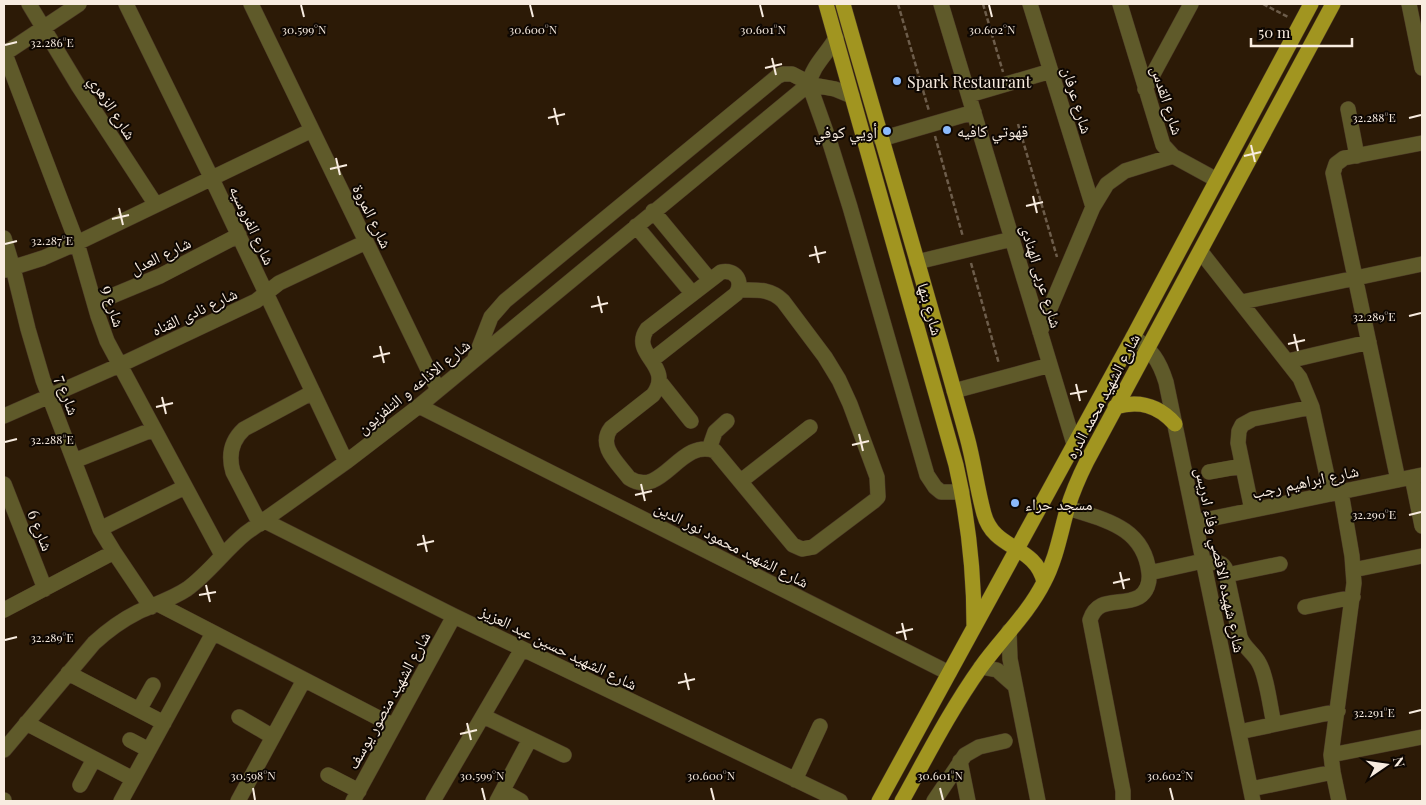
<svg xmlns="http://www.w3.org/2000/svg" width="1426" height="805" viewBox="0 0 1426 805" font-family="'Playfair Display','Noto Naskh Arabic',serif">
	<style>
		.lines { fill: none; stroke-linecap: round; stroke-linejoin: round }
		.minor-casing { stroke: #493725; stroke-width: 16 }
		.major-casing { stroke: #493725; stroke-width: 16 }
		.path { stroke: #6d5d4b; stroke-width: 2.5; stroke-dasharray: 5 2.5; stroke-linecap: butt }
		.minor { stroke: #5f5a2a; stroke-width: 15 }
		.major { stroke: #a19520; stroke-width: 15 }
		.ticks { fill: none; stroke: #f8ece0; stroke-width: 2 }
		.poi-dot { fill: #8bbafc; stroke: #0e0702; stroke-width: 2 }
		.labels { text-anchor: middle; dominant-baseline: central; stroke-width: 4; stroke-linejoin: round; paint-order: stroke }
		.poi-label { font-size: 16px; fill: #f8ece0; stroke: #0e0702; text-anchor: start }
		.street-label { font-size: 16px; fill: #f8ece0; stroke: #0e0702 }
		.ticks-label { font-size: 12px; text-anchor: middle; fill: #f8ece0; stroke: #0e0702; stroke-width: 4; stroke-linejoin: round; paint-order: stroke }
	</style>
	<rect width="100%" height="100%" fill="#2c1a06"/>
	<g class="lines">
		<defs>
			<path id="minor" d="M29,4L79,87L156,205
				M126,4L212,179L346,462
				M251,4L438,390
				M941,4L1074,444
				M1030,4L1093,207
				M1120,4L1163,145L1173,156L1217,180
				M1409,4L1422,68
				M4,54L79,4
				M5,54L77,243L98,316L107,341L222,555
				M809,84L830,143L850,207L927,475L935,487L941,492H962
				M1145,89L1191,4
				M969,95L1051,71
				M1348,109L1357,156
				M881,139L974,112
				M653,211L710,280
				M636,226L692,293
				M4,238L13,268L28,329L43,380L100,529L114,552L151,607
				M1201,252L1300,378L1312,407L1331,494
				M917,262L1012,239
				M5,270L43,258L77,243L312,130
				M1242,302L1422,264
				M95,303L160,276L239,235
				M1040,332L1093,207L1107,184L1125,171L1173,156
				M1133,337C1152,350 1159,360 1166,382L1253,801
				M475,358L491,317L505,301L778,76L783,74H792L813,85L835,89L852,96
				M652,360L736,294C744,281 735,269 721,272L647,329C629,355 675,365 653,395L611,428C597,446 618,463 629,478C662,500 680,437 715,451L793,545L802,549L813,547L874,501L878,497L877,477L850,404L839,380L825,357L783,301C770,288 756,290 739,290
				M1288,361L1369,342
				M660,382L691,421
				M954,391L1050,365
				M419,406L949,673
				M4,416L120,365L256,301L279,283L366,242
				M709,449L715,432L727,421
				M74,461L154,429
				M1209,472L1242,466
				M1412,477L1422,526
				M1398,480L1333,173L1336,164L1344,158L1422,143
				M741,481L810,427
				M4,484L45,589
				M1068,508C1105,520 1144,527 1149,573C1150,582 1147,592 1139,597C1121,607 1098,595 1090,620L1123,791V801
				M1252,510L1238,443L1239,431L1242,425L1253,419L1312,407
				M265,521L454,616L840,801
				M1195,522L1422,475
				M260,524L233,472C228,455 231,441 244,429L313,392
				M100,529L185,487
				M1204,565C1212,563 1220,559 1225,568L1240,637C1244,648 1254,653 1259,663C1267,677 1270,707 1274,724
				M1353,570L1422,556
				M1149,573L1203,561
				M1227,575L1280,564
				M158,604L394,726
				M1305,607L1353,597
				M4,610L114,552
				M1009,631L1010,659L1038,801
				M981,667L997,670L1014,685
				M68,673L164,723
				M139,710L153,685
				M483,716L564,755
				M239,717L273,737
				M26,723L133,779
				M1239,732L1338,711
				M130,740L149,750
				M4,750L94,643C107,631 122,620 138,612C155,604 172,599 187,589C209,573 225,550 246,533L346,462L419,406L809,84C812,66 827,54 836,38
				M1331,755L1422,737
				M960,761L968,801
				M328,775L359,791
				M795,780L820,726
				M80,785L94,759
				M1251,789L1333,772
				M503,791L521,801
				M4,800V801
				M121,801L213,633
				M238,801L304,680
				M353,801L454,616
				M433,801L522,649
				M497,801L530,739
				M934,801L965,755L979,747L1005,741
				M1339,801L1333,772L1331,755L1354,583L1352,556L1341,492"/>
			<path id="major" d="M826,4L956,465C968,518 974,571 974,625
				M843,4C884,148 927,292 967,437C974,462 977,489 984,514C994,551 1035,544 1044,582
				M1115,407C1139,400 1158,405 1175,424
				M879,801L1133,337L1311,4
				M902,801C927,756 951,709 981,667C1001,639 1028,614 1044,582C1056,559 1060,535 1067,510C1072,493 1079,477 1087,461L1333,4"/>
		</defs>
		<use href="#minor" class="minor-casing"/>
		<use href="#major" class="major-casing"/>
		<path class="path" d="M898,4L929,111
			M983,4L1003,72
			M1263,4L1288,17
			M1018,124L1057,257
			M935,136L963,237
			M971,263L999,364"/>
		<use href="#minor" class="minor"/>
		<use href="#major" class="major"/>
	</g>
	<path class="ticks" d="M301,5L304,17M530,5L533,17M760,5L763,17M989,5L992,17M5,45L17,42M772,58L776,75M765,68L782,64M554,108L558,125M548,118L565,114M1409,118L1421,115M1251,145L1255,162M1244,156L1261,152M336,158L340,175M330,169L347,165M1033,196L1037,213M1026,206L1043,202M119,208L123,225M112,219L129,215M5,244L17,241M815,246L819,263M809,256L826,252M598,296L602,313M591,307L608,303M1409,316L1421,313M1294,334L1298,351M1288,344L1305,340M380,346L384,363M373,357L390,353M1076,384L1080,401M1070,394L1087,391M162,397L166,414M156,407L173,403M859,434L863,451M5,442L17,439M852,445L869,441M641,484L645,501M635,495L652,491M1409,515L1421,512M423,535L427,552M417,545L434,541M1120,572L1124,589M1113,583L1130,579M206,585L210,602M199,595L216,592M902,623L906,640M896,633L913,629M5,640L17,637M685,673L689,690M678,683L695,679M1409,713L1421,710M467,723L471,740M460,734L477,730M253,788L255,800M482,788L485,800M711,788L714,800M940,788L943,800M1170,788L1173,800"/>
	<g class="poi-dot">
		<circle cx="897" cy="81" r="5"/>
		<circle cx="947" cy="130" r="5"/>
		<circle cx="887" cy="131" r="5"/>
		<circle cx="1015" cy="503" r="5"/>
	</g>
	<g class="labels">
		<g class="poi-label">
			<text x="907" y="81">Spark Restaurant</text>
			<text x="957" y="130">قهوتي كافيه</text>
			<text x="877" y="131" text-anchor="end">أويي كوفي</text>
			<text x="1025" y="503">مسجد حراء</text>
		</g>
		<g class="street-label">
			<text transform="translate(1078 100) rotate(73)">شارع عرفان</text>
			<text transform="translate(1168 100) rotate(72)">شارع القدس</text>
			<text transform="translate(113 107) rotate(57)">شارع الزهري</text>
			<text transform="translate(373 216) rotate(64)">شارع المروة</text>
			<text transform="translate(253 225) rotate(65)">شارع الفروسيه</text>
			<text transform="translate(160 255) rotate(-26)">شارع العدل</text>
			<text transform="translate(1042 276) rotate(73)">شارع عربى الهنادى</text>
			<text transform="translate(114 306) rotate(73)">شارع 9</text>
			<text transform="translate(931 309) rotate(74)">شارع بنها</text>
			<text transform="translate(194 311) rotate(-25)">شارع نادى القناه</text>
			<text transform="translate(413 386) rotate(-39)">شارع الاذاعه و التلفزيون</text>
			<text transform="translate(68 395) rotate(70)">شارع 7</text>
			<text transform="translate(1102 396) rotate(-62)">شارع الشهيد محمد الدره</text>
			<text transform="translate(1305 481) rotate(-12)">شارع ابراهيم رجب</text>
			<text transform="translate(41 530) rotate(68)">شارع 6</text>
			<text transform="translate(732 544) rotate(27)">شارع الشهيد محمود نور الدين</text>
			<text transform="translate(1221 560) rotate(78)">شارع شهيده الاقصي وفاء ادريس</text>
			<text transform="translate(559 647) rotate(26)">شارع الشهيد حسين عبد العزيز</text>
			<text transform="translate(388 700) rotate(-61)">شارع الشهيد منصور يوسف</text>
		</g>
	</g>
	<g class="ticks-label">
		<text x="304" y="34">30.599°N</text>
		<text x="533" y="34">30.600°N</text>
		<text x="763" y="34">30.601°N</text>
		<text x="992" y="34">30.602°N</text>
		<text x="52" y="47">32.286°E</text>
		<text x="1374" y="122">32.288°E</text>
		<text x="52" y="245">32.287°E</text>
		<text x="1374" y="321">32.289°E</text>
		<text x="52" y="444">32.288°E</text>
		<text x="1374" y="519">32.290°E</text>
		<text x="52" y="642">32.289°E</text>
		<text x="1374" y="717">32.291°E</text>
		<text x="253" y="780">30.598°N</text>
		<text x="482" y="780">30.599°N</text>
		<text x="711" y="780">30.600°N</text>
		<text x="940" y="780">30.601°N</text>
		<text x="1170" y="780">30.602°N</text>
	</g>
	<rect width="1426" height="805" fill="none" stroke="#f8ece0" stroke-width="10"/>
	<g transform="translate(1386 765) rotate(77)" stroke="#0e0702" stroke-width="4" paint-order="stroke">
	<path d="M0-4L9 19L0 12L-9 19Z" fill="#f8ece0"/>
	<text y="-8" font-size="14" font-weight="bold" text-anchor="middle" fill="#f8ece0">N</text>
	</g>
	<path d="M1251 38v8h101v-8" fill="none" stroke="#f8ece0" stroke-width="2.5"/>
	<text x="1258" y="38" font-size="15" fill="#f8ece0" stroke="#0e0702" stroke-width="4" paint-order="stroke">50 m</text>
</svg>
